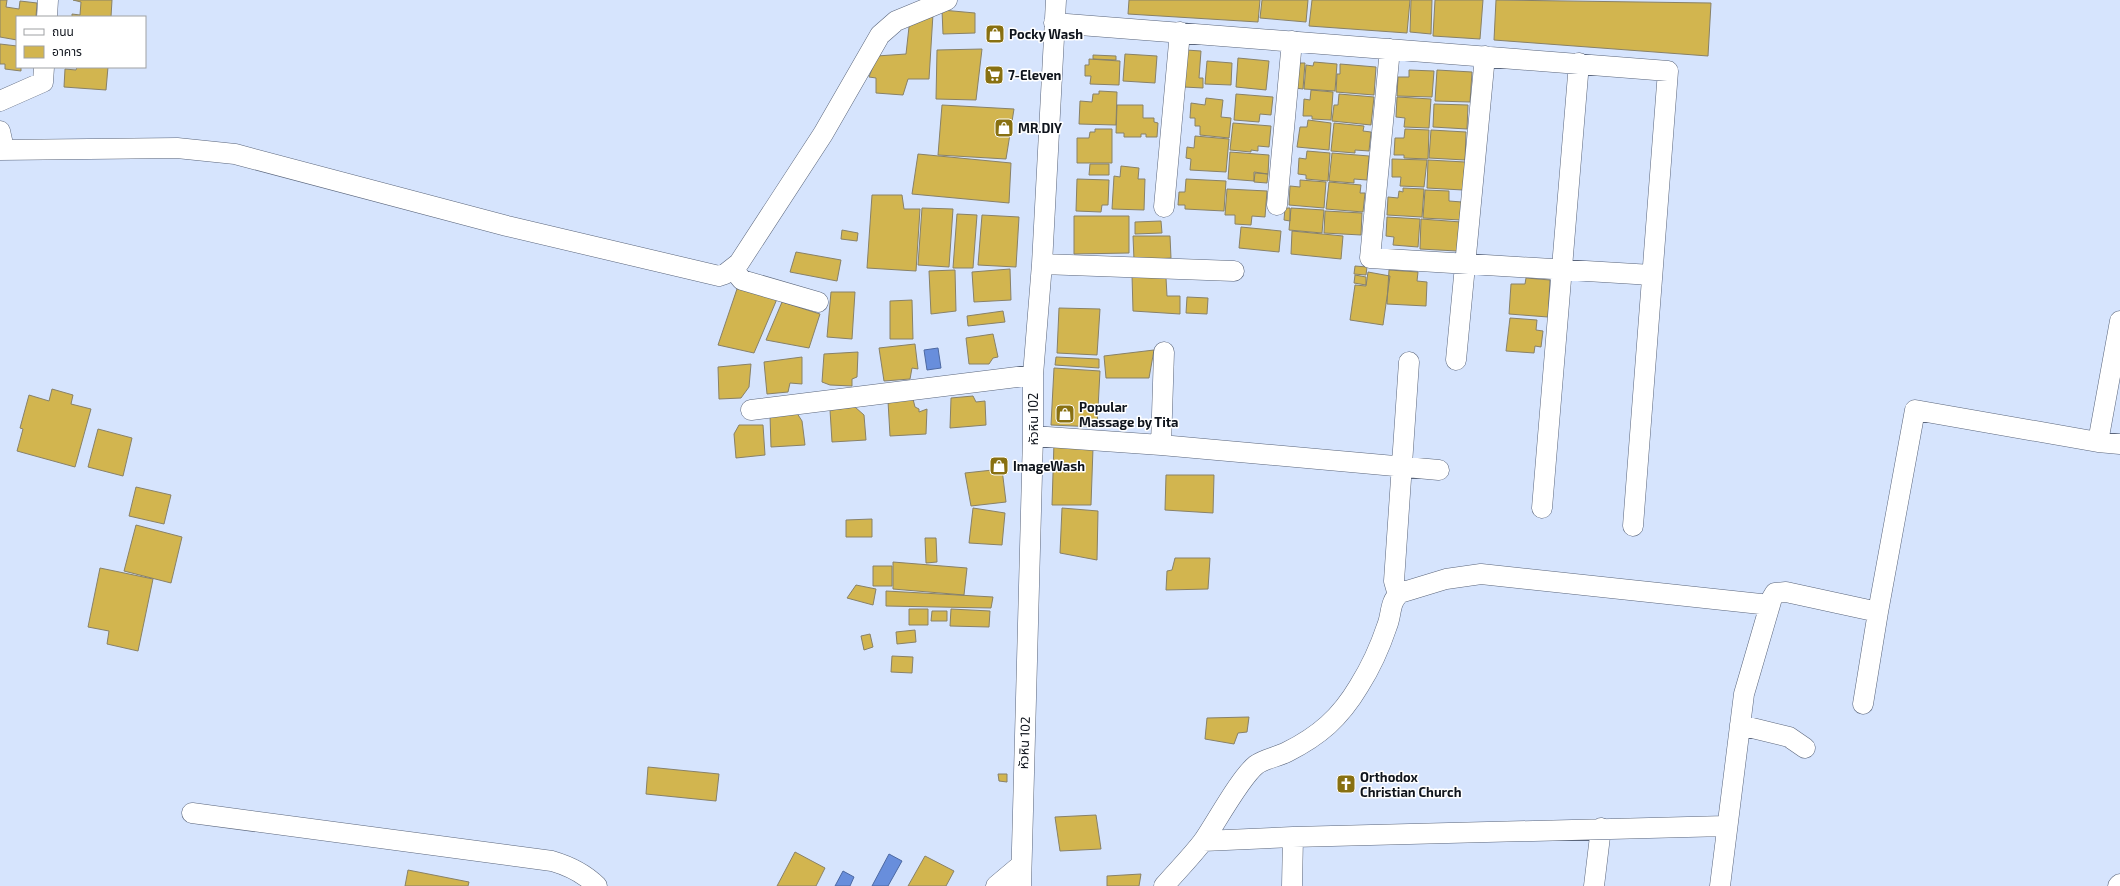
<svg xmlns="http://www.w3.org/2000/svg" width="2120" height="886" viewBox="0 0 2120 886" font-family="'Exo 2','Noto Sans Thai',sans-serif">
	<style>
		.water { fill: #688edc; stroke: #4d69a2 }
		.building { fill: #d2b54f; stroke: #888168 }
		.lines { fill: none; stroke-linecap: round; stroke-linejoin: round }
		.minor-casing { stroke: #5a657b; stroke-width: 21 }
		.minor { stroke: #fff; stroke-width: 20 }
		.labels { text-anchor: middle; dominant-baseline: central; stroke-width: 3; stroke-linejoin: round; paint-order: stroke }
		.poi-label { font-size: 13px; font-weight: bold; fill: #0f141c; stroke: #fff; text-anchor: start }
		.street-label { font-size: 13px; fill: #0f141c; stroke: #fff }
	</style>
	<rect width="100%" height="100%" fill="#d6e4fd"/>
	<path class="water" d="M938,348L941,368L927,370L924,350Z
		M889,854L902,861L888,886H872Z
		M843,871L854,877L850,886H835Z"/>
	<path class="building" d="M0,0H7L6,7L19,9L20,1L37,3L36,17H17V40L0,37Z
		M73,0H112L111,17H72V14L80,15L81,2Z
		M1129,0H1260L1258,22L1128,14Z
		M1262,0H1308L1306,22L1260,18Z
		M1312,0H1410L1407,33L1309,26Z
		M1411,0H1432L1431,34L1410,32Z
		M1435,0H1483L1480,39L1433,36Z
		M1496,0L1711,3L1708,56L1494,40Z
		M942,10L975,13V33L943,34Z
		M933,14L929,79H908L903,95L876,93V78L869,77L877,56L906,54L910,18Z
		M0,44L17,46V67H21V71L5,69V64H0Z
		M982,49L976,100L936,99L937,50Z
		M1186,50L1201,51L1199,78H1203V88L1184,87Z
		M1125,54L1157,56L1155,83L1123,81Z
		M1093,55L1116,56V60L1093,59Z
		M1238,58L1269,61L1266,90L1236,87Z
		M1089,59L1120,61L1119,85L1090,84L1091,76H1085V65H1089Z
		M1207,61L1232,63L1231,85L1205,84Z
		M1314,62L1337,64L1335,91L1304,89L1306,65L1313,66Z
		M1297,63H1305L1303,89L1295,88Z
		M1340,64L1376,67L1374,95L1336,92L1337,74H1340Z
		M77,67H108L106,90L64,87L65,69L76,70Z
		M1409,70L1434,71L1432,97L1397,96L1398,77H1409Z
		M1437,70L1472,72L1470,102L1435,101Z
		M1311,90L1333,92L1331,120L1312,119V116H1303L1304,99L1310,100Z
		M1099,91L1117,92L1116,125L1079,124L1080,101L1092,102L1093,94H1099Z
		M1236,94L1273,97L1271,115L1260,114L1259,122L1234,120Z
		M1339,94L1374,97L1371,125L1332,121L1334,105H1338Z
		M1397,97L1431,99L1429,128L1404,127L1405,118L1396,117Z
		M1206,98L1223,100L1221,117L1231,118L1229,138L1200,135V126H1195V118H1190L1191,103L1205,105Z
		M1434,104L1468,105L1467,129L1433,127Z
		M942,105L1014,109L1006,159L938,155Z
		M1117,105H1143V118H1154V122L1158,123L1157,137H1146V134H1141V137H1124V133H1116Z
		M1308,120L1331,123L1329,150L1297,147L1300,127H1307Z
		M1233,123L1271,126L1269,147L1258,146V151L1251,150V152L1230,150Z
		M1334,123L1364,126L1363,131L1371,132L1369,151L1355,150V153L1331,151Z
		M1095,129H1112V163H1077V138H1089L1090,132H1095Z
		M1405,129L1429,130L1428,159L1404,158V155H1394L1395,138H1404Z
		M1431,130L1466,132L1465,160L1429,158Z
		M1195,136L1229,139L1226,172L1190,170L1191,159L1186,158L1187,147L1194,148Z
		M1307,151L1330,153L1328,181L1306,179V175L1298,174L1299,158L1306,159Z
		M1230,152L1269,155L1268,174L1254,172V181L1228,179Z
		M1332,153L1369,156L1367,180L1354,179V183L1329,181Z
		M918,154L1011,163L1009,203L912,194Z
		M1392,159L1427,160L1424,187L1400,186L1401,177H1392Z
		M1428,160L1465,162L1463,190L1427,188Z
		M1090,164H1109V175H1089Z
		M1121,166L1139,168L1138,179H1145L1144,210L1112,209L1114,176L1120,177Z
		M1255,173L1268,174L1267,183L1254,182Z
		M1077,179L1109,180L1108,205H1102L1101,212L1076,211Z
		M1186,179L1226,181L1224,211L1185,209V205H1178L1179,192H1185Z
		M1300,180L1326,182L1324,208L1289,205L1290,186L1300,187Z
		M1329,182L1361,185L1360,193H1365L1363,212L1326,209Z
		M1403,188L1424,189L1422,217L1387,215L1388,197L1398,198L1399,191L1403,192Z
		M1227,189L1267,191L1265,217L1252,216L1251,225L1235,224V215H1225Z
		M1425,190L1449,191V201L1462,202L1461,220L1423,218Z
		M872,195H902L904,209H920L916,271L867,268Z
		M922,208L953,209L949,267L918,265Z
		M1285,208H1290V221L1284,220Z
		M1291,208L1324,210L1322,233L1289,230Z
		M1325,211L1362,213L1361,235L1324,233Z
		M957,214L977,215L973,268H953Z
		M982,215L1019,217L1016,267L978,265Z
		M1074,216H1129V253L1074,254Z
		M1387,217L1420,219L1418,247L1393,245L1394,237L1386,236Z
		M1421,219L1461,222L1457,251L1420,249Z
		M1161,221L1162,233L1135,234V222Z
		M1241,227L1281,231L1279,252L1239,248Z
		M842,230L858,233L857,241L841,239Z
		M1292,231L1343,236L1341,259L1291,254Z
		M1133,236H1170L1171,258L1134,260Z
		M796,252L841,260L837,281L790,272Z
		M1355,266L1367,267L1366,275L1354,274Z
		M1010,269L1011,300L974,302L972,272Z
		M955,270L956,311L931,314L929,271Z
		M1389,270L1418,272L1417,281L1427,282L1426,306L1387,304Z
		M1368,272L1390,276L1383,325L1350,320L1355,285L1366,286Z
		M1132,275L1166,278L1167,296H1180V314L1133,311Z
		M1355,275L1366,277V285L1354,283Z
		M1526,278L1550,280L1548,317L1509,314L1511,284H1525Z
		M738,286L777,299L754,353L718,345Z
		M831,292H855L852,339L827,337Z
		M1187,297L1208,298L1207,314L1186,313Z
		M912,300L913,339H890V301Z
		M782,302L820,314L809,348L766,340Z
		M1059,308L1100,309L1097,355L1057,353Z
		M1003,311L1005,322L968,326L967,316Z
		M1510,318L1537,320L1536,330L1543,331L1541,347L1535,346L1534,353L1506,351Z
		M993,334L998,357L993,358L989,364H969L966,338Z
		M915,344L918,369L912,368L910,379L884,381L879,348Z
		M1154,350L1149,378H1106L1104,356Z
		M858,352L857,377L852,379V386L830,385L822,382L824,354Z
		M802,357V384L790,383L788,392L767,394L764,362Z
		M1056,357L1099,359V368L1055,365Z
		M751,364L749,387L741,398L719,399L718,367Z
		M1054,368L1100,371L1097,427L1051,425Z
		M52,389L73,395L71,404L91,409L75,467L17,451L23,429L20,428L29,395L49,401Z
		M973,396L976,402L985,401L986,425L950,428L951,398Z
		M913,399L915,407L919,409V412L927,409L926,434L890,436L888,401Z
		M855,407L864,415L866,440L832,442L830,410Z
		M795,410L802,421L805,445L771,447L770,415Z
		M739,425H763L765,455L736,458L734,434Z
		M98,429L132,438L123,476L88,467Z
		M1054,442L1093,448L1091,505H1052Z
		M1002,469L1006,502L971,506L965,473Z
		M1166,475H1214L1213,513L1165,510Z
		M136,487L171,495L164,524L129,516Z
		M973,508L1005,513L1002,545L969,543Z
		M1062,508L1098,511L1097,560L1060,553Z
		M872,519V537H846V520Z
		M136,525L182,537L171,583L124,571Z
		M925,538H936L937,562L926,563Z
		M1175,558H1210L1208,589L1166,590L1167,571L1172,570Z
		M893,562L967,568L964,595L893,589Z
		M873,566H892V586H873Z
		M100,568L153,579L138,651L107,644L109,631L88,627Z
		M856,585L876,589L873,605L847,598Z
		M886,591L940,594L993,597L991,608L886,606Z
		M909,609H928V625H909Z
		M951,609L990,611L989,627L950,626Z
		M932,611H947V621H931Z
		M915,630L916,642L897,644L896,632Z
		M870,634L873,647L864,650L861,636Z
		M892,656L913,657L912,673L891,672Z
		M1249,717L1247,732L1238,733L1234,744L1205,739L1207,718Z
		M648,767L719,774L716,801L646,794Z
		M998,774H1007V782L999,781Z
		M1096,815L1101,849L1060,851L1055,817Z
		M795,852L825,868L816,886H777Z
		M925,856L954,871L946,886H908Z
		M408,870L469,882L468,886H405Z
		M1141,874L1139,886H1107V876Z"/>
	<g class="lines">
		<defs>
			<path id="minor" d="M47,17L48,0
				M1054,23L1668,71L1633,526
				M1390,49L1370,258L1652,275
				M0,101L43,82L44,67
				M0,131L4,149
				M0,150L177,148L235,154L507,226L719,276L725,274L739,263L823,134L880,35L896,21L947,0
				M1277,205L1292,41
				M1164,207L1180,32
				M1042,264L1234,271
				M733,269L742,280L818,302
				M1456,360L1485,56
				M751,410L1033,375
				M1033,436L1161,445L1439,470
				M2098,442L2120,321
				M1161,445L1164,352
				M1542,508L1579,63
				M1398,595L1394,581L1409,362
				M1863,704L1878,612
				M1740,725L1789,737L1805,748
				M192,813L552,861C569,866 584,873 597,886
				M1203,841L1293,837L1726,826
				M996,886L1021,865
				M1021,886L1033,436V375L1042,264L1056,0
				M1164,886C1177,871 1192,856 1204,840C1217,821 1240,778 1256,765C1264,759 1277,757 1287,752C1319,736 1340,718 1359,686C1371,667 1380,647 1387,626C1392,614 1389,602 1400,593L1446,579L1481,574L1770,605
				M1292,886L1293,837
				M1594,886L1601,828
				M1720,886L1744,694L1772,598L1775,593L1786,592L1878,612L1915,410L2098,442L2120,444
				M2118,886L2120,884"/>
		</defs>
		<use href="#minor" class="minor-casing"/>
		<use href="#minor" class="minor"/>
	</g>
	<defs>
		<symbol id="shop-square" viewBox="-11 -11 22 22"><rect x="-9" y="-9" width="18" height="18" rx="4" fill="#887011" stroke="#fff"/><path d="M-5-2.5h2.3a2.7 3.5 0 0 1 5.4 0H5L5.5 6h-11ZM-1.5-2.5h3a1.5 2.3 0 0 0-3 0Z" fill="#fff"/></symbol>
		<symbol id="supermarket-square" viewBox="-11 -11 22 22"><rect x="-9" y="-9" width="18" height="18" rx="4" fill="#887011" stroke="#fff"/><path d="M-6-5.5h2.5l.6 2H6L4.5 2H-2.5L-4.4-4H-6ZM-1.5 3.2a1.3 1.3 0 1 0 .1 0ZM3 3.2a1.3 1.3 0 1 0 .1 0Z" fill="#fff"/></symbol>
		<symbol id="church-square" viewBox="-11 -11 22 22"><rect x="-9" y="-9" width="18" height="18" rx="4" fill="#887011" stroke="#fff"/><path d="M-1.2-6h2.4v3.5h3.3v2.4h-3.3V6h-2.4V-.1h-3.3v-2.4h3.3Z" fill="#fff"/></symbol>
	</defs>
	<g fill-rule="evenodd">
		<use href="#shop-square" x="984" y="23" width="22" height="22"/>
		<use href="#supermarket-square" x="983" y="64" width="22" height="22"/>
		<use href="#shop-square" x="993" y="117" width="22" height="22"/>
		<use href="#shop-square" x="1054" y="403" width="22" height="22"/>
		<use href="#shop-square" x="988" y="455" width="22" height="22"/>
		<use href="#church-square" x="1335" y="773" width="22" height="22"/>
	</g>
	<g class="labels">
		<g class="poi-label">
			<text x="1009" y="34">Pocky Wash</text>
			<text x="1008" y="75">7-Eleven</text>
			<text x="1018" y="128">MR.DIY</text>
			<text x="1079" y="407">Popular<tspan x="1079" dy="15">Massage by Tita</tspan></text>
			<text x="1013" y="466">ImageWash</text>
			<text x="1360" y="777">Orthodox<tspan x="1360" dy="15">Christian Church</tspan></text>
		</g>
		<g class="street-label">
			<text transform="translate(1033 419) rotate(-90)">หัวหิน 102</text>
			<text transform="translate(1024 743) rotate(-88)">หัวหิน 102</text>
		</g>
	</g>
	<rect x="16" y="16" width="130" height="52" fill="#ffffff" stroke="#9fa1a4"/>
	<rect x="24" y="29" width="20" height="6" fill="#ffffff" stroke="#9fa1a4"/>
	<text x="52" y="36" font-size="12" fill="#0f141c">ถนน</text>
	<rect x="24" y="46" width="20" height="12" fill="#d2b54f" stroke="#9fa1a4"/>
	<text x="52" y="56" font-size="12" fill="#0f141c">อาคาร</text>
</svg>
